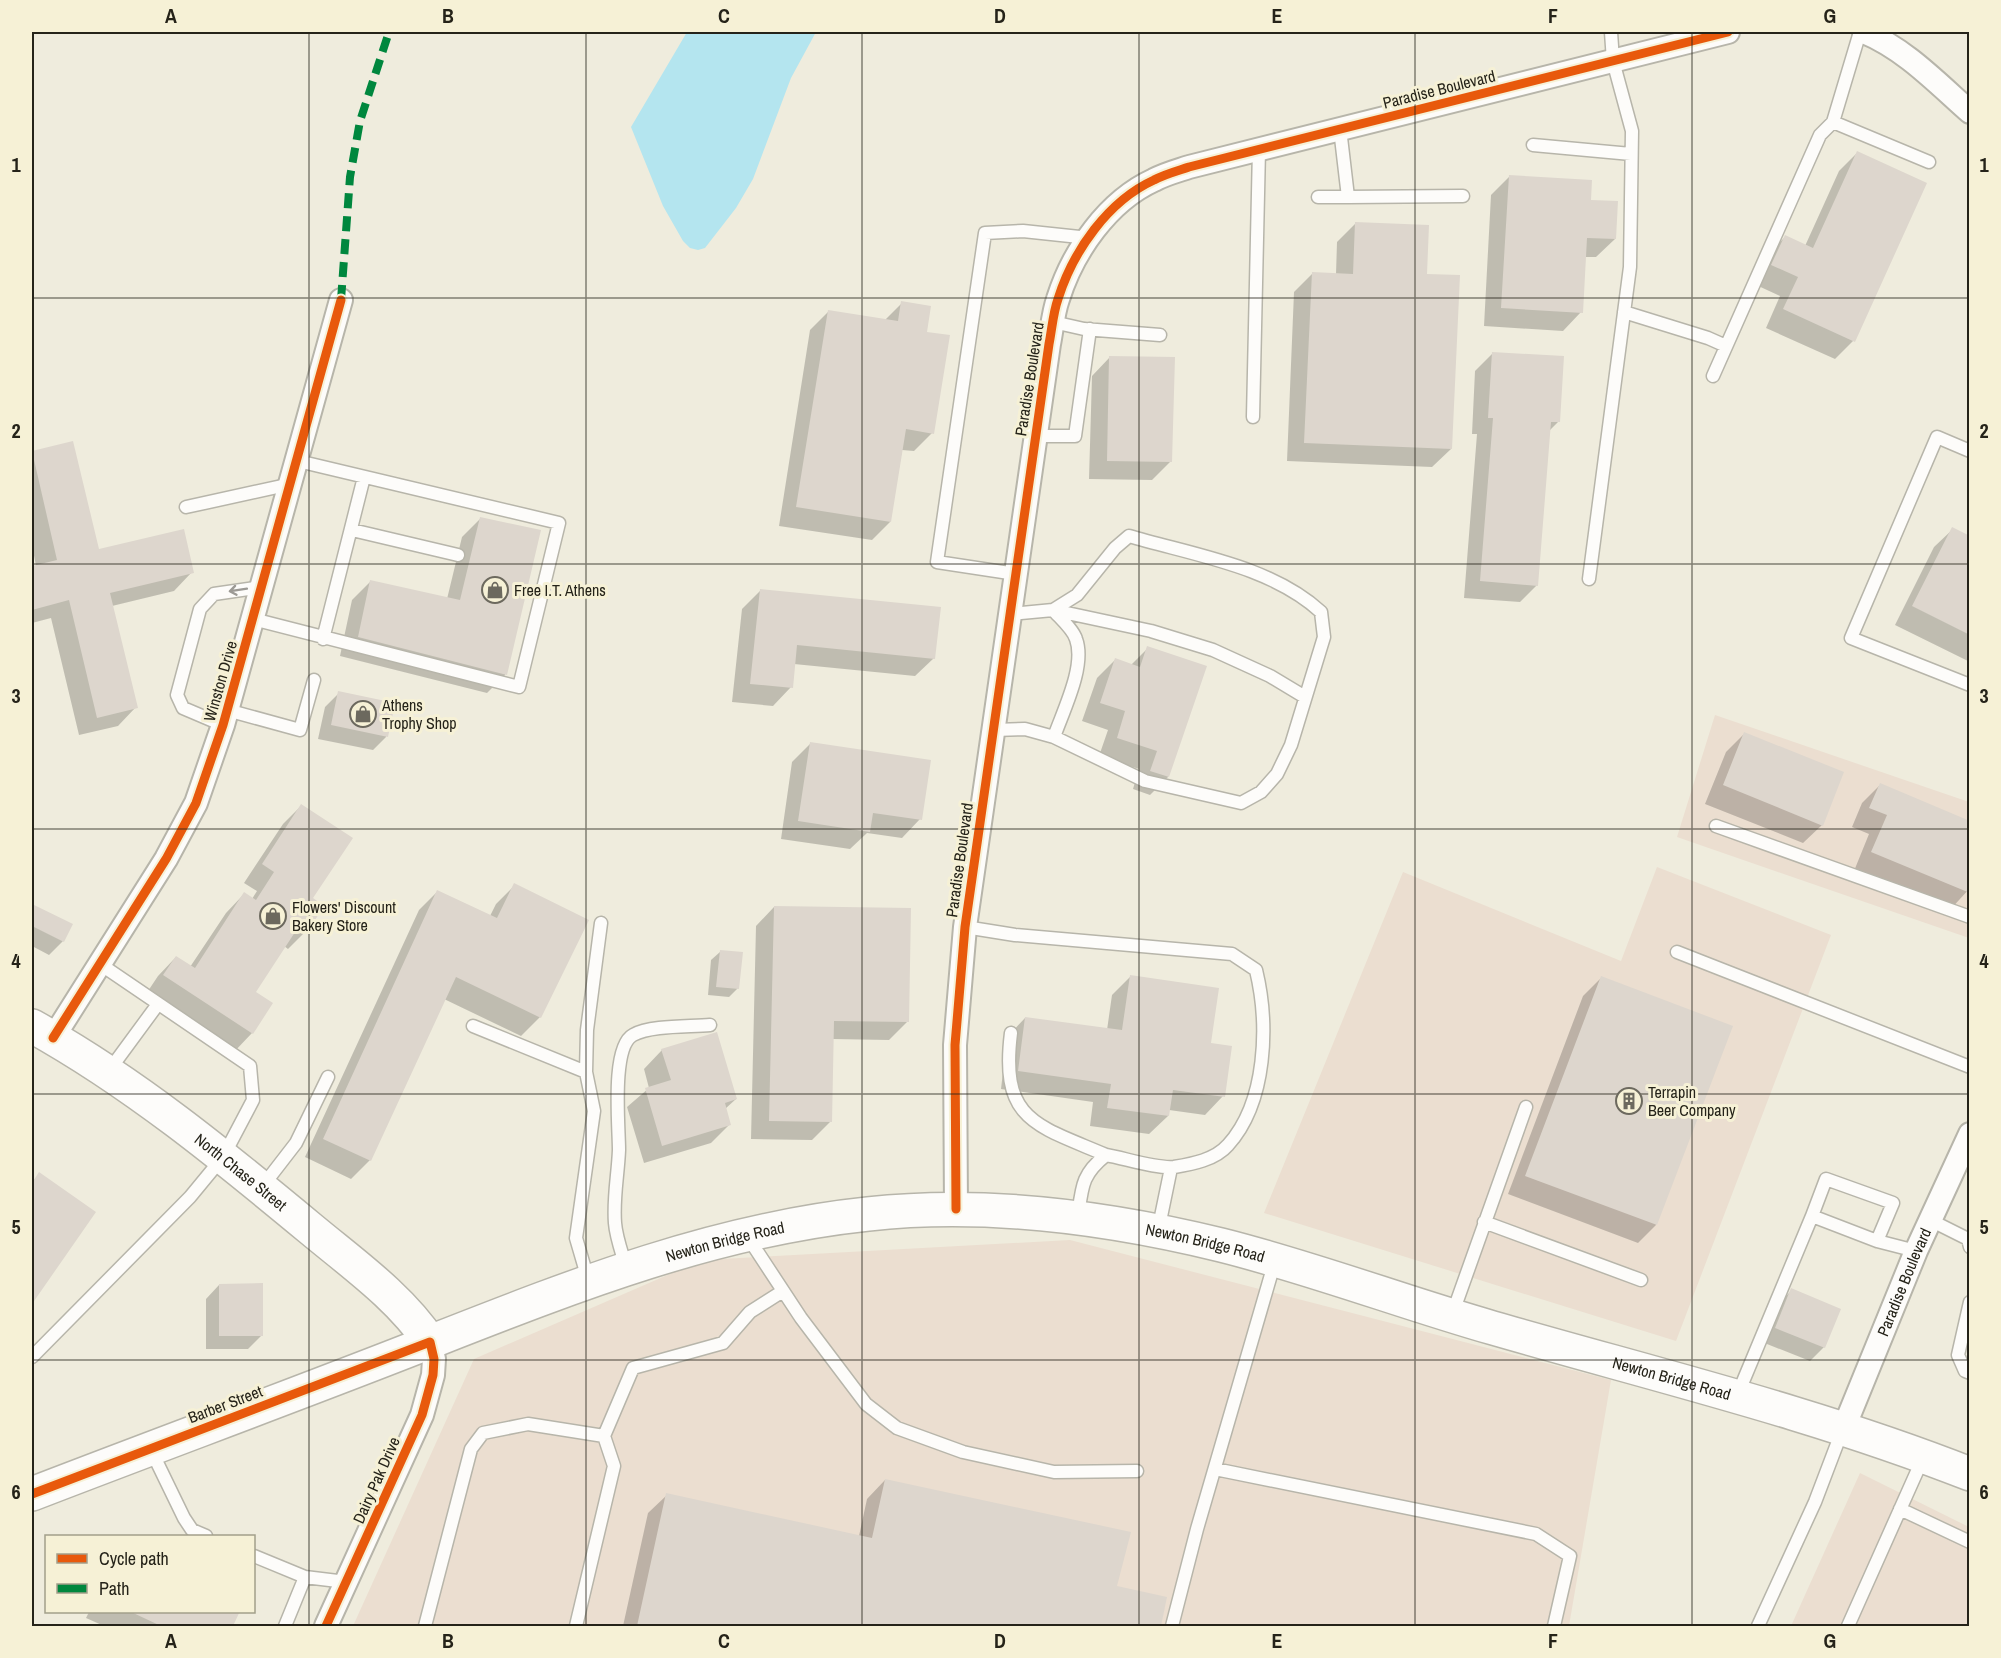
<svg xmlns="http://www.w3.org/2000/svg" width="2001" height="1658" viewBox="0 0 2001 1658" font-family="'Archivo Narrow',sans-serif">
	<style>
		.industrial { fill: #ebded0 }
		.water { fill: #b4e5ef }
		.shadow { fill: #0003 }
		.building { fill: #ddd6cd }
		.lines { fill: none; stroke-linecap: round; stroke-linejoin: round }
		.lane-casing { stroke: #b7b5aa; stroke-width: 15 }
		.street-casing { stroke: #b7b5aa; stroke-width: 26 }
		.secondary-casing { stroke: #b7b5aa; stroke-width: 36 }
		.lane { stroke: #fdfcfa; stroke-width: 12 }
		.street { stroke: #fdfcfa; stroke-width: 22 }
		.secondary { stroke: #fdfcfa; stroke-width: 33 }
		.quiet { stroke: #00873e; stroke-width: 8; stroke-dasharray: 15 8; stroke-linecap: butt }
		.cycleway-casing { stroke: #f6f1d6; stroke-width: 13 }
		.cycleway { stroke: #e8590c; stroke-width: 9 }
		.oneway { stroke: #9c9a95 }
		.grid { fill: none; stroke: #252319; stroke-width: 1.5; stroke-opacity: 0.55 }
		.labels { text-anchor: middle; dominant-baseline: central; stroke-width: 6; stroke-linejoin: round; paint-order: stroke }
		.street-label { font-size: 16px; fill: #252319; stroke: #f6f1d6 }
		.poi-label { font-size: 16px; fill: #252319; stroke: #f6f1d6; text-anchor: start }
		.neatline { fill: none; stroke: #252319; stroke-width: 2 }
		.grid-label { font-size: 20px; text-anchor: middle; font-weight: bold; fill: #252319 }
	</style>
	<rect width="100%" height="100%" fill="#efecdd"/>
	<path class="industrial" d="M1715,715L1969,802V938L1677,837Z
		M1657,867L1831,935L1676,1341L1264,1213L1403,872L1621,961Z
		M1070,1240L1611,1380L1569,1626H353L474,1359L702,1260Z
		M1860,1473L1969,1527V1626H1791Z"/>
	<path class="water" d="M687,32H816L791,78L753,179L736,208L705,248L698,250L690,248L683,241L663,206L631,127Z"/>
	<path class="shadow" d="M1857,153L1853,341L1835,359L1766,328L1780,296L1754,284L1767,255L1785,237L1805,246L1839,171Z
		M1509,177L1589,201L1615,239L1596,257H1584L1581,312L1563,331L1484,326L1491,195Z
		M1356,223L1425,275L1451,449L1432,467L1287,461L1294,292L1313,273L1336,274L1337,242Z
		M902,303L925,333L932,433L914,451L902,450L890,522L872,540L779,526L810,330L829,311L885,320Z
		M1492,354L1558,422L1549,431L1537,585L1520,602L1464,598L1477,434H1472L1475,371Z
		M1110,357L1171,461L1152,480L1089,479L1092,376Z
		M72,443L98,551L192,572L174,591L112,606L136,707L118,726L79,735L51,618L32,623V567L36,566L32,545V453Z
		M481,518L539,531L505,675L487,693L340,656L352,600L371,581L447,599L462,537Z
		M1953,529L1970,537V662L1895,625L1934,547Z
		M760,591L934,658L915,676L794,664L791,687L773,706L732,702L742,609Z
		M1148,648L1168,777L1150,795L1133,789L1139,769L1099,756L1108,730L1082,721L1097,678L1115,660L1131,665Z
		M339,693L393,704L386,737L373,750L318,739L325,707Z
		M1744,734L1822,825L1803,843L1705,804L1726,752Z
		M811,743L920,819L902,838L867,833L850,849L781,839L792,762Z
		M1880,785L1970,888L1949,911L1854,871L1869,834L1852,827L1862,803Z
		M301,806L307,930L288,949L284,946L254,992L252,1033L234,1052L146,994L158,976L176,957L190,967L226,913L244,894L252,899L257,891L244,883L283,824Z
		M515,885L540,1017L521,1036L444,999L370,1160L351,1179L305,1157L419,910L437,892L490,916L496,904Z
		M32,906L71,925L63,941L49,955L32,946Z
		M774,907L908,1021L889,1040L832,1039L830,1122L812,1140L751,1139L756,926Z
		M720,952L738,988L729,997L708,995L711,960Z
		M1130,977L1209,1044L1223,1096L1205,1115L1169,1110L1168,1116L1149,1134L1090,1126L1093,1102L1001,1089L1007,1037L1025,1018L1107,1030L1112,995Z
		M1601,978L1656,1225L1638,1243L1508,1194L1583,996Z
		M662,1050L736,1099L725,1109L730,1124L711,1143L644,1163L627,1107L649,1088L644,1069Z
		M40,1174L94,1213L32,1301V1182Z
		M219,1285L262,1335L248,1349H206V1299Z
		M1792,1290L1839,1310L1824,1347L1810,1361L1762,1342L1778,1304Z
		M885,1480L1116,1587L1165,1598L1160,1626H623L648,1513L667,1495L859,1536L867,1499Z
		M89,1612H231L237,1614L232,1626H104L86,1618Z"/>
	<path class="building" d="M1857,151L1927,183L1855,342L1783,309L1798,277L1771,265L1785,235L1813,248Z
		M1509,175L1592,180L1591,200L1618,201L1616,239L1587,238L1583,313L1501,308Z
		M1355,222L1429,225L1427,274L1460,275L1452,449L1304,443L1312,272L1353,274Z
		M901,301L931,306L927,332L950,335L934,434L906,429L891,522L796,507L828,310L898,321Z
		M1492,352L1564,356L1560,422H1551L1538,586L1480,581L1493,418H1488Z
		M1109,356L1175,357L1172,462L1107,461Z
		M73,441L99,549L184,529L194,573L110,593L138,708L97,718L69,600L32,610V566L57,560L32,451Z
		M480,517L541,530L507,675L358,637L370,580L460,600Z
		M1952,527L1970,536V635L1912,606Z
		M760,589L941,607L935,659L797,645L793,688L750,684Z
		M1147,646L1207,666L1169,777L1150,771L1157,751L1117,738L1125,711L1100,703L1115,658L1140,667Z
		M338,691L395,703L388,737L331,725Z
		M1744,732L1844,772L1823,826L1723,785Z
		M810,742L931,760L922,820L873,813L870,832L798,821Z
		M1880,783L1970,821V893L1871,852L1887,815L1869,808Z
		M301,804L353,838L313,898L324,906L308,931L299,926L256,992L273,1003L253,1034L163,975L176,956L195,968L244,892L256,900L274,872L262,864Z
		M514,883L589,920L541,1018L456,977L371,1161L323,1139L437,890L497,918Z
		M32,904L73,924L64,942L32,926Z
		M774,906L911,908L909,1022L834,1021L832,1122L769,1121Z
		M720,950L743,952L739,989L716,987Z
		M1130,975L1219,988L1211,1043L1232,1046L1225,1097L1173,1090L1169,1116L1107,1108L1111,1084L1018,1071L1025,1017L1122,1030Z
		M1601,976L1733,1026L1657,1225L1525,1176Z
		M717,1032L737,1099L725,1103L731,1125L662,1146L645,1088L671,1080L661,1049Z
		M39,1172L96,1212L32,1304V1183Z
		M263,1283V1336H219V1284Z
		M1791,1288L1841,1309L1825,1348L1775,1328Z
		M885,1479L1131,1532L1117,1586L1167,1597L1161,1626H637L666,1493L872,1538Z
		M129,1611H240L233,1626H161Z"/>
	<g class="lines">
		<defs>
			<path id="lane" d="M1833,122L1929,162
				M1340,129L1348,197L1463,196
				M1533,145L1631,154
				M1318,197H1348
				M1624,312L1708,338L1726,346
				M1053,322L1084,329L1160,335
				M1713,376L1820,135L1833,122L1860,32
				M1253,417L1259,149
				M1036,436H1075L1090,329
				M1970,451L1937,437L1851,638L1970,685
				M186,507L291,484
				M352,530L458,555
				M1016,574L937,562L985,233L1023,231L1089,238
				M1589,579L1630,267L1632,131L1613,61L1611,32
				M1053,610C1060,618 1073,629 1076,639C1086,666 1063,711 1054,737
				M1010,614L1053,610L1151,631L1213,650L1270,676L1305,697
				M253,619L519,687L559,523L298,461
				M323,639L364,477
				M227,710L300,730L314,680
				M223,725L183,708L177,695L200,609L214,594L262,587
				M994,730L1025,729L1054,737L1145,781L1241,803L1261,792L1277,774L1291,745L1324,637L1321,612C1271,566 1193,555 1129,536L1115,548L1077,595L1053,610
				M1716,826L1970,917
				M965,927L1015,935L1232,954L1256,970C1269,1024 1267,1102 1228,1145C1215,1160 1192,1164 1174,1167C1157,1169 1124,1158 1106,1155C1082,1174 1082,1186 1078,1216
				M1677,952L1970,1067
				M473,1026L586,1072
				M1011,1033C1000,1121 1036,1125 1106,1155
				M108,1072L158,1004
				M262,1187L296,1143L328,1077
				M1812,1216L1826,1179L1893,1203L1877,1241
				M1930,1220L1968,1239L1970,1247
				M1484,1222L1641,1280
				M1158,1231L1171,1168
				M747,1236L801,1318L866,1404L897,1428L963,1452L1054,1472L1137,1471
				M626,1267C622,1253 616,1237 615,1223C613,1198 618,1175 619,1150C619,1126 611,1047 633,1035C651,1025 690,1027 710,1025
				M588,1279L576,1238L594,1111L586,1072L587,1030L601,923
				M1970,1302L1958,1355L1965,1371L1970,1373
				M1452,1315L1526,1107
				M32,1357L190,1197L223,1157L253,1100L250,1066L100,964
				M1737,1396L1812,1216L1877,1241L1916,1251
				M151,1450L184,1518L192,1530L206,1536
				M1215,1469L1536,1534L1570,1556L1554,1626
				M1900,1509L1970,1542
				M254,1556L305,1577L285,1626
				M305,1577L346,1582
				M425,1626L471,1449L483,1433L528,1424L604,1436
				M576,1626L614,1466L604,1436L633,1368L723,1343L750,1312L783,1291
				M1172,1626L1197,1529L1275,1261
				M1758,1626L1815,1502L1842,1431
				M1848,1626L1923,1458"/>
			<g id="street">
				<path d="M1864,32C1905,49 1936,82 1970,112"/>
				<path d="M53,1038L166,859L196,803L223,725L341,300"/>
				<path d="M956,1209L955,1045L965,927L1049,344C1052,329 1053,313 1058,299C1073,251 1108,201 1154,180C1165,174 1177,171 1189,167L1728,32"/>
				<path id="s1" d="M1843,1430L1916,1251L1970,1134"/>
				<path d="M326,1626L422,1415L433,1375L434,1359L430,1342"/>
			</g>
			<g id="secondary">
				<path id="s2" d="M32,1026C133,1082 223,1156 311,1229C353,1264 400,1297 430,1342"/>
				<path id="s3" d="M32,1494C164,1443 298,1394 430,1342C573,1286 714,1230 868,1214C986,1201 1106,1217 1221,1245C1313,1268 1402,1302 1493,1328C1652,1374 1815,1413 1970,1474"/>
			</g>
		</defs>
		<use href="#lane" class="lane-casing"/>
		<use href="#street" class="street-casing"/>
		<use href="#secondary" class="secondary-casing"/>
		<use href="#lane" class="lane"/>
		<use href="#street" class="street"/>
		<use href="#secondary" class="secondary"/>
		<path class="quiet" d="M341,300L350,177L360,121L389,32"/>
		<defs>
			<path id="cycleway" d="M53,1038L166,859L196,803L223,725L341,300
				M956,1209L955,1045L965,927L1049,344C1052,329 1053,313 1058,299C1073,251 1108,201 1154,180C1165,174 1177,171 1189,167L1728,32
				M32,1494L430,1342L434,1359L433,1375L422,1415L326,1626"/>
		</defs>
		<use href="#cycleway" class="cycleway-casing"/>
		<use href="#cycleway" class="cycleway"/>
	</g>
	<defs><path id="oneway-shaft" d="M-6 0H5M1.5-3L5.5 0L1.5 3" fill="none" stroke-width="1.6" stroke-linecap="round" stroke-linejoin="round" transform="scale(1.5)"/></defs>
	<use class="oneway" href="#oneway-shaft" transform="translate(238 590) rotate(171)"/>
	<path class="grid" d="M309,32V1626M586,32V1626M862,32V1626M1139,32V1626M1415,32V1626M1692,32V1626M32,298H1970M32,564H1970M32,829H1970M32,1094H1970M32,1360H1970"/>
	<defs>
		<symbol id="shop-ring" viewBox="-11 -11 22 22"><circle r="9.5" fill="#f6f1d6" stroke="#6c695e" stroke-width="1.5"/><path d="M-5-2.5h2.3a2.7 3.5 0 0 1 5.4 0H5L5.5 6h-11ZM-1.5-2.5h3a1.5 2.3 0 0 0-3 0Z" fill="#6c695e"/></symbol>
		<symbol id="building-ring" viewBox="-11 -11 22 22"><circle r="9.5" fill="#f6f1d6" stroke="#6c695e" stroke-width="1.5"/><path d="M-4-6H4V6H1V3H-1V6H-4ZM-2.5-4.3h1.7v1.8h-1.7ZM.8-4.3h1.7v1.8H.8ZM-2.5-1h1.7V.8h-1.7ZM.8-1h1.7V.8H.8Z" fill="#6c695e"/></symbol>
	</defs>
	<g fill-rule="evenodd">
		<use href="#shop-ring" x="480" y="575" width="30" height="30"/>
		<use href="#shop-ring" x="348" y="699" width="30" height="30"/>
		<use href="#shop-ring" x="258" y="901" width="30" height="30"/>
		<use href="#building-ring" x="1614" y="1086" width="30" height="30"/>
	</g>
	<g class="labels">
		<g class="street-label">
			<text transform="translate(1439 89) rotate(-14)">Paradise Boulevard</text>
			<text transform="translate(1029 379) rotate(-81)">Paradise Boulevard</text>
			<text transform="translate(220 681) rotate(-74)">Winston Drive</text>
			<text transform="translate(959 860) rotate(-82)">Paradise Boulevard</text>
			<text stroke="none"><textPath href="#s2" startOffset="255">North Chase Street</textPath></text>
			<text stroke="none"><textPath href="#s3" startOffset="738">Newton Bridge Road</textPath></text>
			<text stroke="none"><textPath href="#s3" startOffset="1224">Newton Bridge Road</textPath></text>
			<text stroke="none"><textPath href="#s1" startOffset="160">Paradise Boulevard</textPath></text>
			<text stroke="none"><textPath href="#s3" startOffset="1710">Newton Bridge Road</textPath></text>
			<text transform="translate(225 1404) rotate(-21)">Barber Street</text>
			<text transform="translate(376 1480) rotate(-66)">Dairy Pak Drive</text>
		</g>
		<g class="poi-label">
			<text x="514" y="590">Free I.T. Athens</text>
			<text x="382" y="705">Athens<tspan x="382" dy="18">Trophy Shop</tspan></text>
			<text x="292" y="907">Flowers' Discount<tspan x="292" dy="18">Bakery Store</tspan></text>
			<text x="1648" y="1092">Terrapin<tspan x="1648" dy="18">Beer Company</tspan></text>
		</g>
	</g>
	<rect width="2001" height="1658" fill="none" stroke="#f6f1d6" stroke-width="66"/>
	<rect x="45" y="1535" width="210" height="78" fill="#f6f1d6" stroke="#a29f8a" stroke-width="1.5"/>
	<rect x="57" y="1554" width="30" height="9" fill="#e8590c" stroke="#a29f8a" stroke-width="1.5"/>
	<text x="99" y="1565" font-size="18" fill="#252319">Cycle path</text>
	<rect x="57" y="1584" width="30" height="9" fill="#00873e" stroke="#a29f8a" stroke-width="1.5"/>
	<text x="99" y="1595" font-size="18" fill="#252319">Path</text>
	<rect x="33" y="33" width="1935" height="1592" class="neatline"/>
	<g class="grid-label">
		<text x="171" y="23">A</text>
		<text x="448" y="23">B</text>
		<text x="724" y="23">C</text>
		<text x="1000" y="23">D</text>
		<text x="1277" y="23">E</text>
		<text x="1553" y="23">F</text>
		<text x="1830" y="23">G</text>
		<text x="16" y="172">1</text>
		<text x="1984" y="172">1</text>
		<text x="16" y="438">2</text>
		<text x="1984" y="438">2</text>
		<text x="16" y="703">3</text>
		<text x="1984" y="703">3</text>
		<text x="16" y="968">4</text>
		<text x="1984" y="968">4</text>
		<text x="16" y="1234">5</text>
		<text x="1984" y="1234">5</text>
		<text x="16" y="1499">6</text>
		<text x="1984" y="1499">6</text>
		<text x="171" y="1648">A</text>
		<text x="448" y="1648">B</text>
		<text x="724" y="1648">C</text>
		<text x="1000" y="1648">D</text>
		<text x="1277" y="1648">E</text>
		<text x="1553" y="1648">F</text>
		<text x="1830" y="1648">G</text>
	</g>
</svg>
